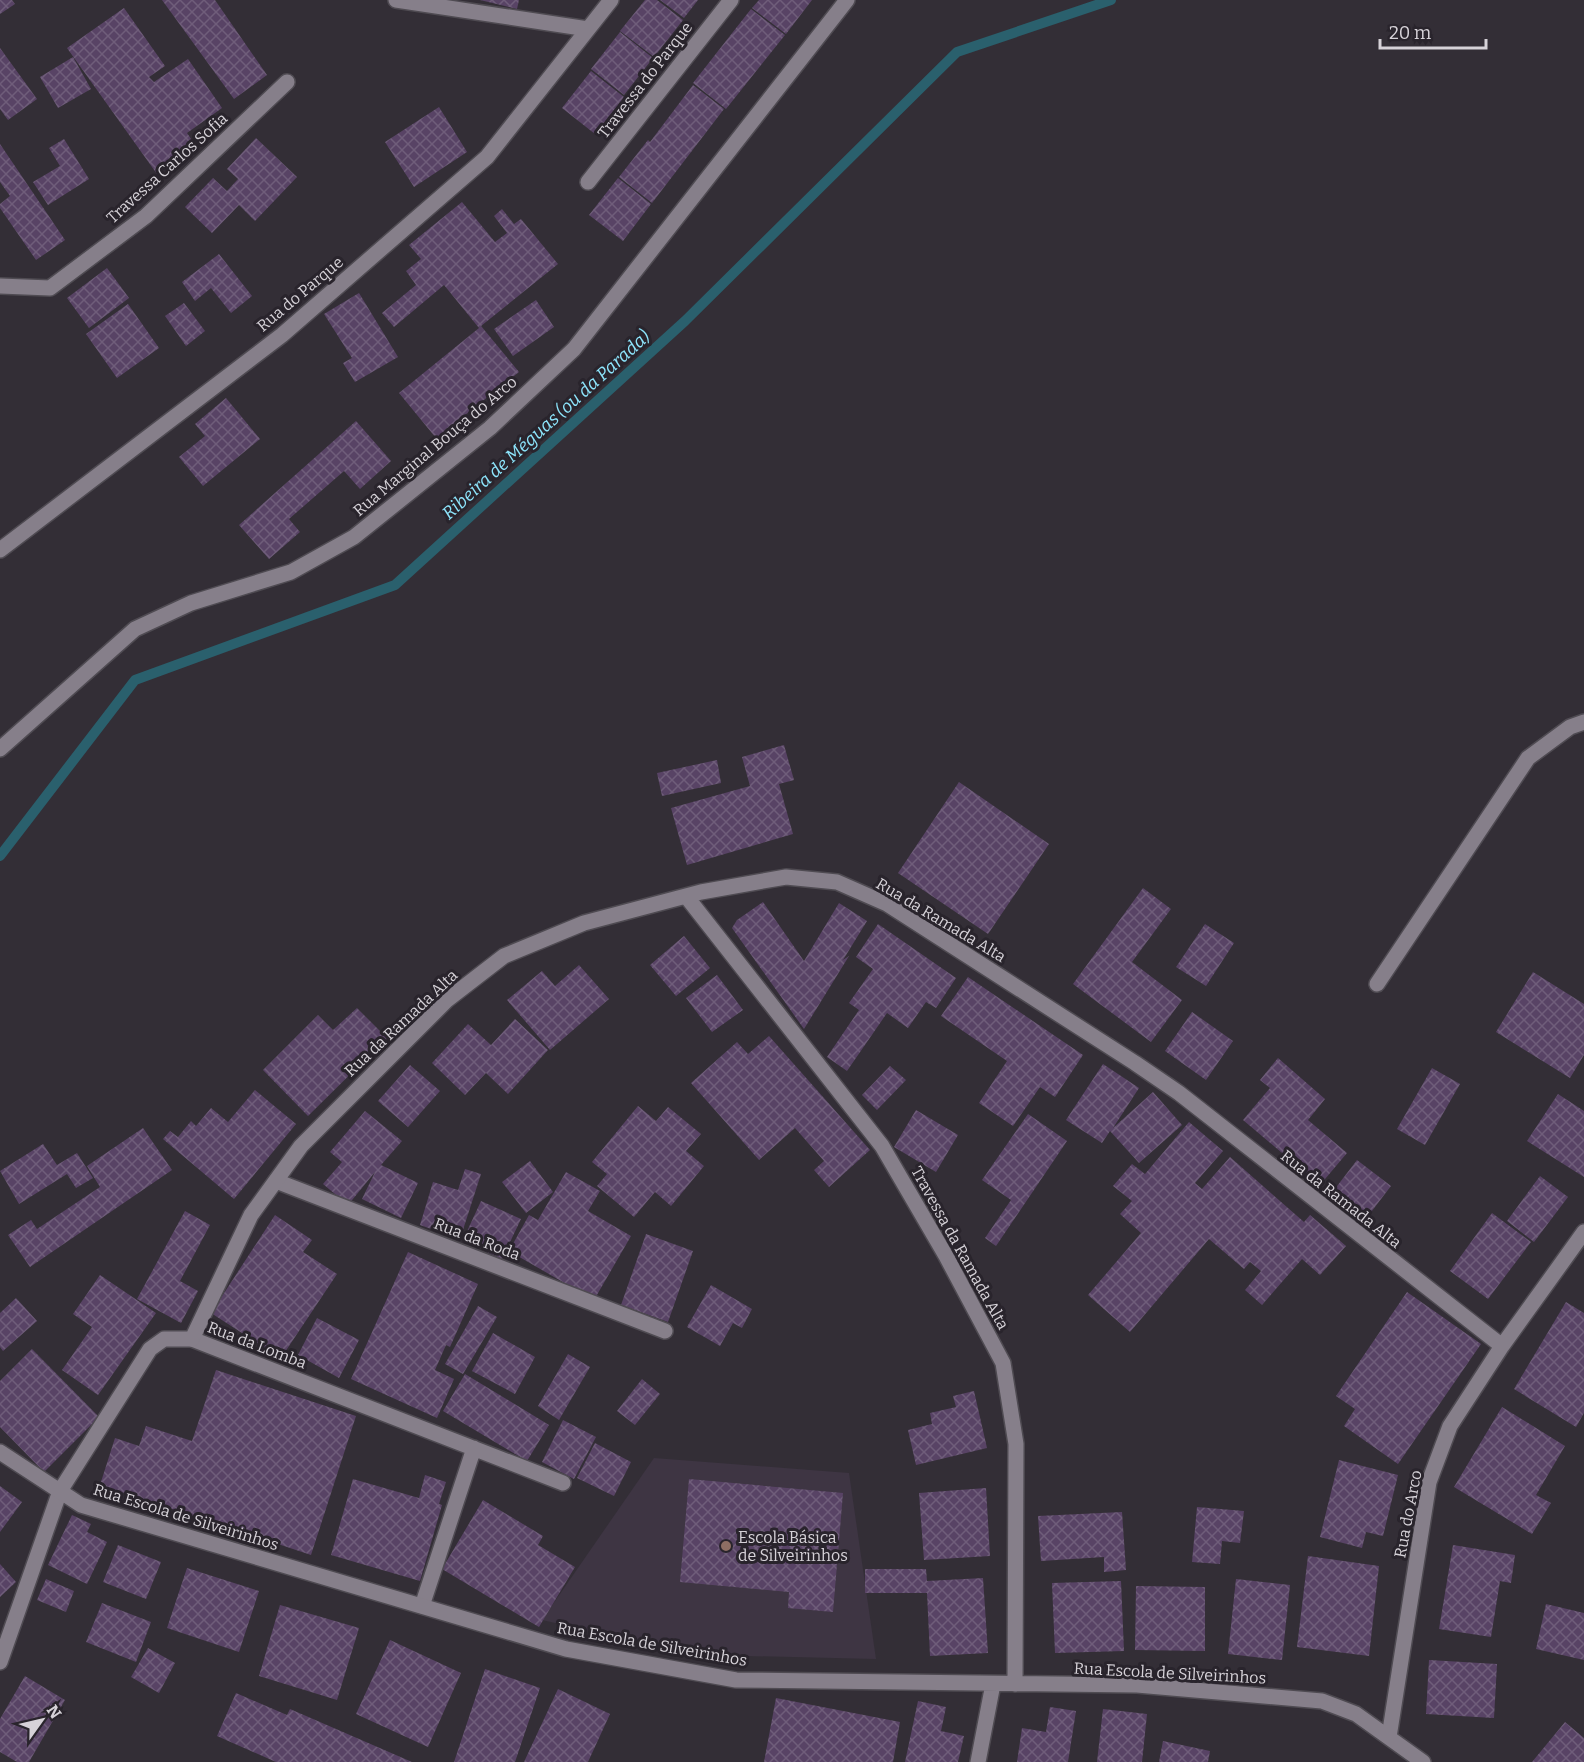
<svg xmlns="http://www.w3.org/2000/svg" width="1584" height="1762" viewBox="0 0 1584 1762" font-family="Bitter,serif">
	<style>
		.built { fill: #3e3543 }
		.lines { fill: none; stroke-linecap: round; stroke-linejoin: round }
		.stream { stroke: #2a606d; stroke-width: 10 }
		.building { fill: url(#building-cross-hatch) }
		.lane-casing { stroke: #4f4b52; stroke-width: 18 }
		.street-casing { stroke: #4f4b52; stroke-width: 18 }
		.lane { stroke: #867f8a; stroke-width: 15 }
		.street { stroke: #867f8a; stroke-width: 15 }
		.education-dot { fill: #8d6e63; stroke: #29242c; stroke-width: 2 }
		.labels { text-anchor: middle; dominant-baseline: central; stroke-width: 6; stroke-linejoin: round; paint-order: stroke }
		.street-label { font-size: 16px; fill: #d6d2d8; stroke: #29242c }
		.poi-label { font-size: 16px; fill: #d6d2d8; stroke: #29242c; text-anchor: start }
		.water-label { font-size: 18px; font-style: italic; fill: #8ee6fd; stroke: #29242c }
	</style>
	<defs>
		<pattern id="building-cross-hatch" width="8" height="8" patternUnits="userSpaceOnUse" patternTransform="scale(1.5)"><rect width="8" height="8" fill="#584365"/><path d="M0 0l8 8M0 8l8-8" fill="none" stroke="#6f5d7a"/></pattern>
	</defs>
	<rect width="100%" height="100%" fill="#332e36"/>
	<path class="built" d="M654,1458L849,1473L876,1659L747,1656L705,1651L622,1638L542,1620Z"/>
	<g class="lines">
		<path class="stream" d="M0,856L135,680L395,585L685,321L957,52L1111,0"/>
	</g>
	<path class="building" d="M0,0H12L15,4L0,14Z
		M162,0H215L267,75L234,99Z
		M480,0H519L517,9Z
		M645,0H657L683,20L654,57L620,31Z
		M660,0H698L684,18Z
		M759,0H812L786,34L752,8Z
		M124,8L165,66L149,77L154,82L188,59L222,108L187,133L196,146L157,174L67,48Z
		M751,9L785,35L726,109L693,83Z
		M620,32L653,58L624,95L591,69Z
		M0,48L37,99L8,120L0,109Z
		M73,57L91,89L58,108L40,77Z
		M591,71L624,97L595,134L562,108Z
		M693,85L724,109L652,203L619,177L648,140L650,142Z
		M439,107L467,152L414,187L385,142Z
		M256,138L297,177L255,221L239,205L212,233L185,207L213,178L227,191L238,179L227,169Z
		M64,139L89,179L48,205L33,182L60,166L49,148Z
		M0,144L65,240L36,260L0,208V204L10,196L0,182Z
		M618,178L651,204L623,241L589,215Z
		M462,202L495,242L507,233L494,216L502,209L514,224L521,219L558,264L481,326L519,372L436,438L399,393L479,328L444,285L394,327L382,313L416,285L406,271L421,259L409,245Z
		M219,254L252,296L231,313L211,288L195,301L182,282Z
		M107,268L129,298L89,328L67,298Z
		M359,293L398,357L355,382L343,363L352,358L324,314Z
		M536,300L554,327L513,356L494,329Z
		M184,303L205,331L186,346L165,316Z
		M128,304L159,348L117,378L86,334Z
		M226,398L260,439L203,486L179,457L205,436L195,424Z
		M356,421L391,461L360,489L344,471L289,519L300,532L269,559L239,525Z
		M784,745L794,780L779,784L793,834L687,865L671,808L750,786L742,757Z
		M717,760L721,783L662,796L657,773Z
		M959,782L1049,844L988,934L898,873Z
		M1143,888L1171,909L1132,962L1182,1000L1151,1042L1073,984Z
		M763,902L804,961L839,903L867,921L843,960L849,956L804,1029L732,928L737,920Z
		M878,924L956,978L936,1008L926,1002L908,1028L887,1013L847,1071L827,1057L859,1010L849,1003L873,969L856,957Z
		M1205,924L1234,943L1206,986L1176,967Z
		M684,936L710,968L676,996L650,965Z
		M579,965L609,999L550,1050L507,1000L542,971L555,986Z
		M1533,972L1584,1004V1055L1570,1078L1496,1032Z
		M717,975L743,1010L712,1032L686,998Z
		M968,977L1083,1055L1055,1097L1040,1087L1013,1126L979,1103L1007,1061L941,1016Z
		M357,1008L387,1038L308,1116L263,1070L318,1015L333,1030Z
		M1192,1012L1233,1041L1206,1080L1165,1051Z
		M515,1019L548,1050L508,1094L486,1073L465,1095L432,1063L468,1024L491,1045Z
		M769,1036L870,1150L829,1187L814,1170L824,1161L795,1128L759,1160L691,1083L737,1042L748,1054Z
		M1278,1058L1325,1099L1308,1120L1347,1153L1320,1185L1243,1120L1270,1088L1260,1080Z
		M1103,1064L1139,1088L1113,1128L1153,1092L1182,1125L1139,1163L1110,1131L1102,1143L1066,1120Z
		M410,1065L440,1091L408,1127L378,1101Z
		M890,1066L906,1080L877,1110L862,1095Z
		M1432,1068L1460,1084L1425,1145L1397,1129Z
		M255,1090L296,1124L234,1199L163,1139L170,1131L178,1137L191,1121L196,1126L211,1108L228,1122Z
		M1558,1094L1584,1111V1177L1527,1141Z
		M638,1106L656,1121L668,1107L701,1134L686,1151L704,1166L671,1206L655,1192L634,1217L597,1186L607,1174L592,1162Z
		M916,1110L958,1135L936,1172L894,1147Z
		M365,1111L402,1141L381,1165L418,1183L401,1218L362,1199L375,1172L348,1205L323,1184L342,1162L330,1152Z
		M1028,1114L1067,1141L996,1246L985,1238L1011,1200L982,1180Z
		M1189,1122L1223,1151L1195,1183L1202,1189L1230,1157L1304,1222L1310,1215L1346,1246L1320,1275L1302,1259L1262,1305L1245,1290L1261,1271L1250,1262L1244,1269L1209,1239L1130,1332L1088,1295L1141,1233L1120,1214L1132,1201L1113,1186L1132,1164L1145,1174Z
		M143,1128L172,1170L30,1267L8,1235L31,1220L37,1229L100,1187L87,1166Z
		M43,1144L57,1165L77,1153L93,1178L76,1188L67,1174L19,1204L0,1171Z
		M1357,1160L1391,1186L1365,1220L1331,1194Z
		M530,1161L553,1192L526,1213L502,1182Z
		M465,1169L481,1174L460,1239L420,1225L433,1182L458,1190Z
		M566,1172L600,1191L588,1211L631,1236L594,1300L509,1251L529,1215L538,1220Z
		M1540,1176L1568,1197L1534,1242L1507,1221Z
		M481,1201L521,1219L502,1259L463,1240Z
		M185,1211L210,1225L180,1281L198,1291L181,1323L137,1299Z
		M1492,1213L1531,1242L1488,1299L1450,1271Z
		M275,1215L312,1240L303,1252L337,1274L281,1358L211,1313Z
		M646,1234L693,1251L668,1322L621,1305Z
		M408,1252L478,1284L450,1347L446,1345L435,1370L454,1379L437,1418L351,1379Z
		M100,1275L156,1313L98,1395L62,1370L92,1327L73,1314Z
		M711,1285L752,1309L742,1328L733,1323L720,1346L687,1327Z
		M1407,1292L1481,1344L1398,1464L1344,1426L1355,1409L1336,1396Z
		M16,1298L37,1321L3,1351L0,1347V1313Z
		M1566,1302L1584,1313V1413L1576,1427L1514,1389Z
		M478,1306L497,1317L463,1374L445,1364Z
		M317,1318L359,1340L339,1378L298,1355Z
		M493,1333L535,1357L515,1394L472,1371Z
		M32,1349L99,1417L44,1472L0,1427V1381Z
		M568,1354L590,1367L559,1420L538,1406Z
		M216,1370L356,1416L311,1555L100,1485L115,1438L139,1446L146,1426L192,1441Z
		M465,1374L549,1425L527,1461L443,1411Z
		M642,1379L660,1394L635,1425L617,1411Z
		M974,1391L987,1448L916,1465L908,1430L932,1424L930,1413L956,1407L953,1396Z
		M1502,1407L1565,1446L1536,1495L1551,1503L1532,1534L1454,1487Z
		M563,1420L596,1437L574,1479L542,1462Z
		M595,1443L631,1462L614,1496L577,1478Z
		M1339,1460L1398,1475L1383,1536L1366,1532L1362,1548L1320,1537Z
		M425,1475L446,1482L439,1504L442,1505L420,1581L331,1555L353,1479L419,1498Z
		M689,1479L843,1493L833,1612L788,1608L789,1592L680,1582Z
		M0,1486L22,1502L0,1532Z
		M986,1488L990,1556L924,1560L919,1493Z
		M483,1500L543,1536L538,1545L575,1567L539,1627L442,1569Z
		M1197,1507L1244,1511L1240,1543L1222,1541L1220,1564L1192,1562Z
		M1122,1512L1126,1570L1104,1572V1557L1041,1561L1038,1516Z
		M72,1515L91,1524L87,1532L107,1542L87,1584L48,1565Z
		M118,1545L161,1562L146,1599L103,1582Z
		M1453,1545L1515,1555L1511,1583L1500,1581L1491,1637L1439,1629Z
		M1308,1556L1379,1566L1369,1656L1297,1647Z
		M0,1564L16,1582L0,1597Z
		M187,1568L259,1591L239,1652L167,1628Z
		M865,1569H926L927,1581L983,1578L988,1653L930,1656L927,1593H865Z
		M46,1579L74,1591L66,1612L37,1600Z
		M1236,1579L1290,1585L1282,1660L1228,1654Z
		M1121,1581L1124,1651L1055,1653L1052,1583Z
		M1136,1586L1205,1587V1651L1135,1650Z
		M102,1603L151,1622L136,1662L86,1642Z
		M1546,1604L1584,1613V1660L1536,1649Z
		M280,1605L359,1628L337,1700L259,1676Z
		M390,1640L461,1673L428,1747L356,1714Z
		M148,1648L175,1663L159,1693L131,1677Z
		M1429,1660L1497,1664L1494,1718L1426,1714Z
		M485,1669L540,1688L515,1762H454Z
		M25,1676L65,1700L29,1762H17L0,1752V1719Z
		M558,1689L610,1714L588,1762H524Z
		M236,1693L287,1715L290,1709L412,1762H276L217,1736Z
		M776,1698L900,1722L893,1762H764Z
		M918,1701L946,1707L941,1731L964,1736L958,1762H905Z
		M1050,1707L1076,1711L1068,1762H1017L1022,1728L1046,1732Z
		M1103,1709L1147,1714L1142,1762H1097Z
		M1565,1722L1584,1738V1762H1532Z
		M1163,1741L1210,1751L1208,1762H1159Z"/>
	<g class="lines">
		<defs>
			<path id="lane" d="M0,286L50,288L146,216L287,82
				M1377,984L1528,758L1570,727L1584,722
				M276,1181L665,1331
				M192,1339L563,1483
				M422,1606L474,1448
				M0,1662L60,1491"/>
			<path id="street" d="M396,0L588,29
				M588,182L731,0
				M0,550L282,335L487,157L611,0
				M0,749L135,629L191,603L291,572L354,537L490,428L574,349L847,0
				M686,896L882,1146L946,1256L1003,1363L1016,1444L1015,1684
				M0,1452L81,1505L566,1649L736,1680L1137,1685L1322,1701L1356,1714L1423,1762
				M60,1491L150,1349L164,1339H192L251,1215L301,1146L447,1000L504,956L584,923L701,892L786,877L837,882L887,904L1135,1063L1179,1093L1502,1346
				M1389,1737L1429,1482L1450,1426L1502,1346L1584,1232
				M978,1762L993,1684"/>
		</defs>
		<use href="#lane" class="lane-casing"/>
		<use href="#street" class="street-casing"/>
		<use href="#lane" class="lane"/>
		<use href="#street" class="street"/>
	</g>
	<circle class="education-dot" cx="726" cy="1546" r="6"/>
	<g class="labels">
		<g class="street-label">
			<text transform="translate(645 80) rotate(-52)">Travessa do Parque</text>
			<text transform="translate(167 168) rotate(-42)">Travessa Carlos Sofia</text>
			<text transform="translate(300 294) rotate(-40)">Rua do Parque</text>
			<text transform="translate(435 446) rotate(-40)">Rua Marginal Bouça do Arco</text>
			<text transform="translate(941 920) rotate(31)">Rua da Ramada Alta</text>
			<text transform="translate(401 1023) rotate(-43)">Rua da Ramada Alta</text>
			<text transform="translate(1341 1199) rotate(38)">Rua da Ramada Alta</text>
			<text transform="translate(477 1239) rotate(21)">Rua da Roda</text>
			<text transform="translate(960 1248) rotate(61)">Travessa da Ramada Alta</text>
			<text transform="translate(257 1345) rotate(21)">Rua da Lomba</text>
			<text transform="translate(1408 1514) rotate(-79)">Rua do Arco</text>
			<text transform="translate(186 1517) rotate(17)">Rua Escola de Silveirinhos</text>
			<text transform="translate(652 1644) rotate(10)">Rua Escola de Silveirinhos</text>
			<text transform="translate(1170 1673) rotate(3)">Rua Escola de Silveirinhos</text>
		</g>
		<g class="poi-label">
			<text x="738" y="1537">Escola Básica<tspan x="738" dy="18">de Silveirinhos</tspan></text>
		</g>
		<g class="water-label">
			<text transform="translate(546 425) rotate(-42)">Ribeira de Méguas (ou da Parada)</text>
		</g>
	</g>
	<g transform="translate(42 1720) rotate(56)" stroke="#29242c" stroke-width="4.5" paint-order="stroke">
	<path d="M0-4.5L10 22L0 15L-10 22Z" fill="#d6d2d8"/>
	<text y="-9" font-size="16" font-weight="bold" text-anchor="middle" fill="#d6d2d8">N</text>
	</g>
	<path d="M1380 39v9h106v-9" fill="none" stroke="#d6d2d8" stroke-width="3"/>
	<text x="1389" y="39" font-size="18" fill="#d6d2d8" stroke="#29242c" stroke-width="4.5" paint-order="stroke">20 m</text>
</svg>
